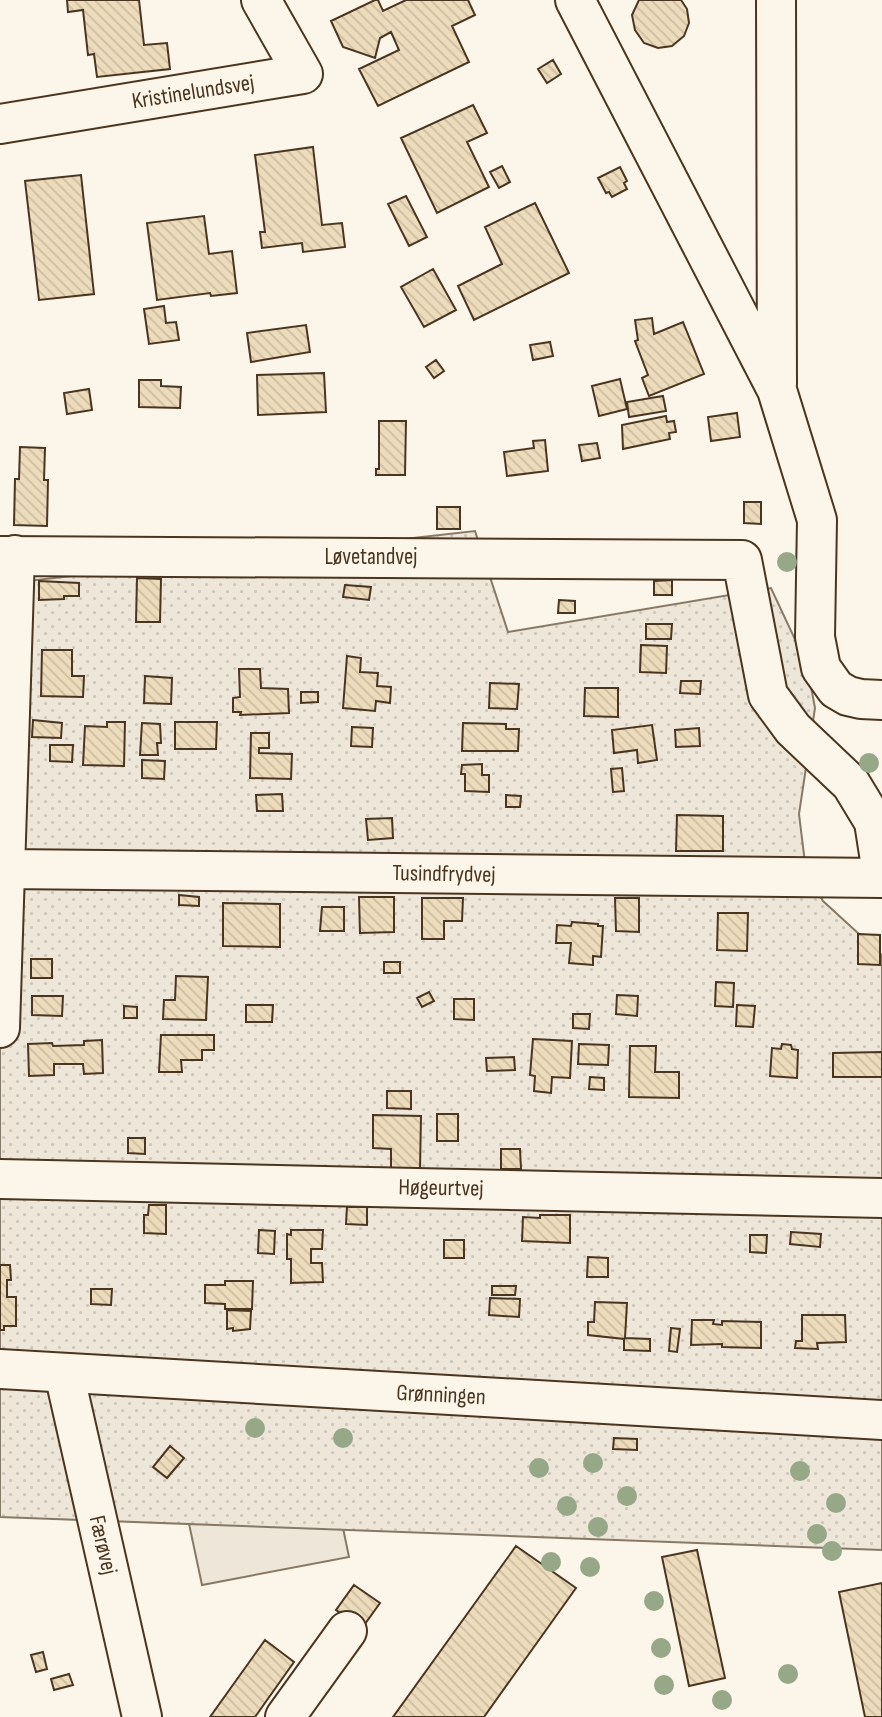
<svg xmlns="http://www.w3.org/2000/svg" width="882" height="1717" viewBox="0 0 882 1717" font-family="'Sofia Sans Condensed',sans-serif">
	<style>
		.grass { fill: #ede6d9; stroke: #887966; stroke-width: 2 }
		.garden { fill: url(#garden-dots); stroke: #887966; stroke-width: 2 }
		.building { fill: url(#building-back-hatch); stroke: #4a3520; stroke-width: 2 }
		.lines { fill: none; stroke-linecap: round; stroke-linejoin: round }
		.minor-casing { stroke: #4a3520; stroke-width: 42 }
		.major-casing { stroke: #4a3520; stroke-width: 42 }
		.minor { stroke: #fbf6e9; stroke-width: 38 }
		.major { stroke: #fbf6e9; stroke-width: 38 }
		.tree { fill: #96a887 }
		.labels { text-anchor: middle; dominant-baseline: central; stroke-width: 5; stroke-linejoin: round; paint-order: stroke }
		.street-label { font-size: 23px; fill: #4a3520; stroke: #fbf6e9 }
	</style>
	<defs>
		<pattern id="garden-dots" width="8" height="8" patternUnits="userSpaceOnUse" patternTransform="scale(1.75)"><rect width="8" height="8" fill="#ede6d9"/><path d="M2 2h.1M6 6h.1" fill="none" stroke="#cdc6ba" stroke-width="1.8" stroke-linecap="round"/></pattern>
		<pattern id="building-back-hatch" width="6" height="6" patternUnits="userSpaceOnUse" patternTransform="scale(1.75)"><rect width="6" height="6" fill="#ecdcbc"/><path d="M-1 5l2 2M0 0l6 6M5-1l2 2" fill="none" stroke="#ccbda1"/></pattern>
	</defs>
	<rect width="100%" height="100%" fill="#fbf6e9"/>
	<path class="grass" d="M335,1489L349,1557L202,1585L188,1519Z"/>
	<path class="garden" d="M475,531L508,632L771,588L807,665L815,708L799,814L806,871L823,901L882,955V1550L0,1517V584Z"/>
	<path class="building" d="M67,0H139L144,45L167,43L170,69L97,77L94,54L88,55L83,10L68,12Z
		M375,0H378L383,11L406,0H468L475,15L452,26L469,62L378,106L359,69L399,50L391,32L380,38L375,58L343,47L331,21Z
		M639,0H681L687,9L689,23L684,36L672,46L658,48L644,43L635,30L632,15Z
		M553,60L561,74L547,83L538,69Z
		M473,105L487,133L467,142L489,187L437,213L401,138Z
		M313,147L322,225L342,223L345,247L303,252L302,243L262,248L260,232H265L255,155Z
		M502,166L510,182L499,188L490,172Z
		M620,167L627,181L624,183L627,189L612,197L609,192L606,193L598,178Z
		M81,175L94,294L39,300L25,181Z
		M406,196L427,237L409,246L388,204Z
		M535,203L569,273L474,320L458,286L502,264L485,227Z
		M204,216L209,254L232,251L237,293L211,296L210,293L157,300L147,223Z
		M433,269L456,310L424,327L401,287Z
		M164,306L166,323L176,322L179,340L149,344L144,309Z
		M652,318L654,334L683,322L704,374L649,396L642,378L648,375L635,341L638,340L635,320Z
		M306,325L310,352L251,362L247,333Z
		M550,342L553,356L533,360L530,345Z
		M436,360L444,371L434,378L426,367Z
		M324,373L326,412L258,415L257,375Z
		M620,379L627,409L599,416L592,386Z
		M139,380H161V386L181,387L180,408L139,407Z
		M89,389L92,410L67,414L64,393Z
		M663,396L666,411L629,417L627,402Z
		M737,413L740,437L711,441L708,417Z
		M666,416L667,422L674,421L676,432L669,433L670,439L623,449L622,425Z
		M379,421H406L405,475H376V469H379Z
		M545,440L548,471L507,476L504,452L534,448L533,441Z
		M597,443L600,458L582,461L579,445Z
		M20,447L45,448L44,480H48L47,526L14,525L15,479H19Z
		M744,502H761V524L744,523Z
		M437,507H460V529H437Z
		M137,578L161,579L160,622H136Z
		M672,580V595H654V581Z
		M39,581L79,583V596H64V599L39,600Z
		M345,585L371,587L369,600L343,597Z
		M559,600L575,601V613H558Z
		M646,624H672L671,639H646Z
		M641,645L667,646L666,673L640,672Z
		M42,650H72V676H84L83,697L41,696Z
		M347,656L361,658L360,672L378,673L377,686L391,687L390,703L376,701L375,711L343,708Z
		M239,669H260L261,688L288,689L289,713L240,715L241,712H233V698L240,697Z
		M145,676L172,678L171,704L144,703Z
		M681,681H701L700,694L680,693Z
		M490,683L519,684L517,709L489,708Z
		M585,688H618V717L584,716Z
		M301,692H318V702L301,703Z
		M33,720L62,723L61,738L32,737Z
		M107,722H125L124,766L83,765L85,726L107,727Z
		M175,722H217L216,749H175Z
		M142,723L160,724L161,743H157L158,755H140Z
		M463,723L506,724V729H519L518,751H462Z
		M652,725L657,760L638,763L637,750L614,753L612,730Z
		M352,727L373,728L372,747L351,746Z
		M699,728L700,746L676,747L675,730Z
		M251,733H269V748H259V753L292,754L291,779L250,778Z
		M50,745H73L72,762L50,761Z
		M142,760L165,761L164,779L142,778Z
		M482,764V775H489V792L465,791V774H461L462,765Z
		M622,768L624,791L613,792L611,769Z
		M282,794L283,811H257L256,795Z
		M506,795L521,796L520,807H506Z
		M677,815L723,816V851H676Z
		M392,818L393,838L368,840L366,819Z
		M179,895L199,897V906L179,905Z
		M359,897H394V932L360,933Z
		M422,898H463L462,921H444V939H422Z
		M615,898H639V932L616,931Z
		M223,903L280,904V947L223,946Z
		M322,907H344V931H320Z
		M718,913H748L747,951L717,950Z
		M572,922L598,924V926H603L601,957L593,956V965L569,963L571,943H556L557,925L571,926Z
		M858,934L880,935V965L858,964Z
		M31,959H52V978H31Z
		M384,962H400V973H384Z
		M176,976L208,977L206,1020L163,1019L164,1000H175Z
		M716,982L734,983L733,1007L715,1006Z
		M429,992L434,1001L422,1007L417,998Z
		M617,995L638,996L637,1016L616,1014Z
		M32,996H63L62,1016L32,1015Z
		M454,999H474V1020L454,1019Z
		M246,1005H273L272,1022H246Z
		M737,1005L755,1006L753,1027L736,1026Z
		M124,1006L137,1007V1018H124Z
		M573,1014H590L589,1029L573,1028Z
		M161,1035H214V1050H202V1060H181L182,1072H159Z
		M533,1039L572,1041L570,1078L552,1077L551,1093L534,1091L535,1076L530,1075Z
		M102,1040L103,1073L84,1074L83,1064H54V1075L29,1076L28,1044L52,1043L53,1046L84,1045V1041Z
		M579,1044L609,1045L608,1065L578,1064Z
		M782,1044L791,1045L792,1049L798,1050L797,1078L770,1076L772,1048L781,1049Z
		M630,1046H656L655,1072H679V1098L629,1097Z
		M882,1052V1077H833V1053Z
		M514,1057L515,1070L487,1071L486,1058Z
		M590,1077L604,1078V1090L589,1089Z
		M387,1091H411V1109L387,1108Z
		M437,1114H458V1141H437Z
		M373,1115L421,1116L420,1169H391V1149L373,1148Z
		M128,1138H145V1154L128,1153Z
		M501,1149H520L521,1169H501Z
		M149,1205H166V1234L144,1233V1215H148Z
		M347,1207H367V1225L346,1224Z
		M540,1215H570V1243L522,1241L523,1217L540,1218Z
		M259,1230L275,1231L274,1254L258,1253Z
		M291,1230H323L322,1249H311V1263H322L323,1282L291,1283V1259H287V1234L291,1235Z
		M791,1232L821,1234L820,1247L790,1244Z
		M750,1235H767L766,1253L750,1252Z
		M444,1240H464V1258H444Z
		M588,1257L608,1258V1277H587Z
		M0,1265H10L11,1280H7V1297H16V1326H4V1330H0Z
		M225,1281H253L252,1309H225V1304L205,1303V1285H225Z
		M492,1286H516L515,1295H492Z
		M91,1289H112L111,1305L91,1304Z
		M490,1298L520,1299L519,1317L489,1315Z
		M595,1302L627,1303L625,1338L650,1339V1351L624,1350V1339L588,1335V1322H594Z
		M227,1310L251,1311L250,1329L233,1331V1328L227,1329Z
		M802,1315H845L846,1342L817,1343L818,1349L795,1348L796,1341H802Z
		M692,1320H714L713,1324L722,1325V1321L761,1322V1348L722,1347V1344L691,1345Z
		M671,1328L680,1329L677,1352L669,1351Z
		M614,1438L637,1439V1450L613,1449Z
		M170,1446L184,1458L167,1478L153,1467Z
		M516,1546L576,1588L484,1717H393Z
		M697,1550L725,1678L689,1686L662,1557Z
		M882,1583V1717H865L839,1592Z
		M354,1585L380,1603L362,1628L336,1610Z
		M265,1640L294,1662L255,1717H210Z
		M43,1652L47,1669L36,1672L31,1655Z
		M69,1674L73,1685L54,1690L51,1679Z"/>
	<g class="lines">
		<defs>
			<path id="minor" d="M575,0L777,390L817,520L815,637L821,668L836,689L848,696L861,699L882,700
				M776,0L777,384
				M0,124L303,74L261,0
				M0,556L742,560L768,695L793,729L851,784L874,822L882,873
				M6,869L882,878
				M0,1028L15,555
				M0,1179L882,1198
				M64,1373L142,1717
				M285,1717L347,1631"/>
			<path id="major" d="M0,1369L882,1420"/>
		</defs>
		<use href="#minor" class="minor-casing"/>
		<use href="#major" class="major-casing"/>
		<use href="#minor" class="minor"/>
		<use href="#major" class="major"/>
	</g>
	<g class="tree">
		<circle cx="787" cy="562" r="10"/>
		<circle cx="869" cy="763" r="10"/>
		<circle cx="255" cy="1428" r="10"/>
		<circle cx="343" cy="1438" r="10"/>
		<circle cx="593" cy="1463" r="10"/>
		<circle cx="539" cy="1468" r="10"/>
		<circle cx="800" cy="1471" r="10"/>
		<circle cx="627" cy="1496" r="10"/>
		<circle cx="836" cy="1503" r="10"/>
		<circle cx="567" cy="1506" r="10"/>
		<circle cx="598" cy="1527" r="10"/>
		<circle cx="817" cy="1534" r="10"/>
		<circle cx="832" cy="1551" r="10"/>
		<circle cx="551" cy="1562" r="10"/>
		<circle cx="590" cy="1567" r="10"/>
		<circle cx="654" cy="1601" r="10"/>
		<circle cx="661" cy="1648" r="10"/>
		<circle cx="788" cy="1674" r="10"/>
		<circle cx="664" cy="1685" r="10"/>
		<circle cx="722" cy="1700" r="10"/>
	</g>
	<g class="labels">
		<g class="street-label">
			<text transform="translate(193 92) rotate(-9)">Kristinelundsvej</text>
			<text x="371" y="557">Løvetandvej</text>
			<text transform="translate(444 874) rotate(1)">Tusindfrydvej</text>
			<text transform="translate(441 1188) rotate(1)">Høgeurtvej</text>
			<text transform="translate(441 1395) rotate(3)">Grønningen</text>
			<text transform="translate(103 1545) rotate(77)">Færøvej</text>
		</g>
	</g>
</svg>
